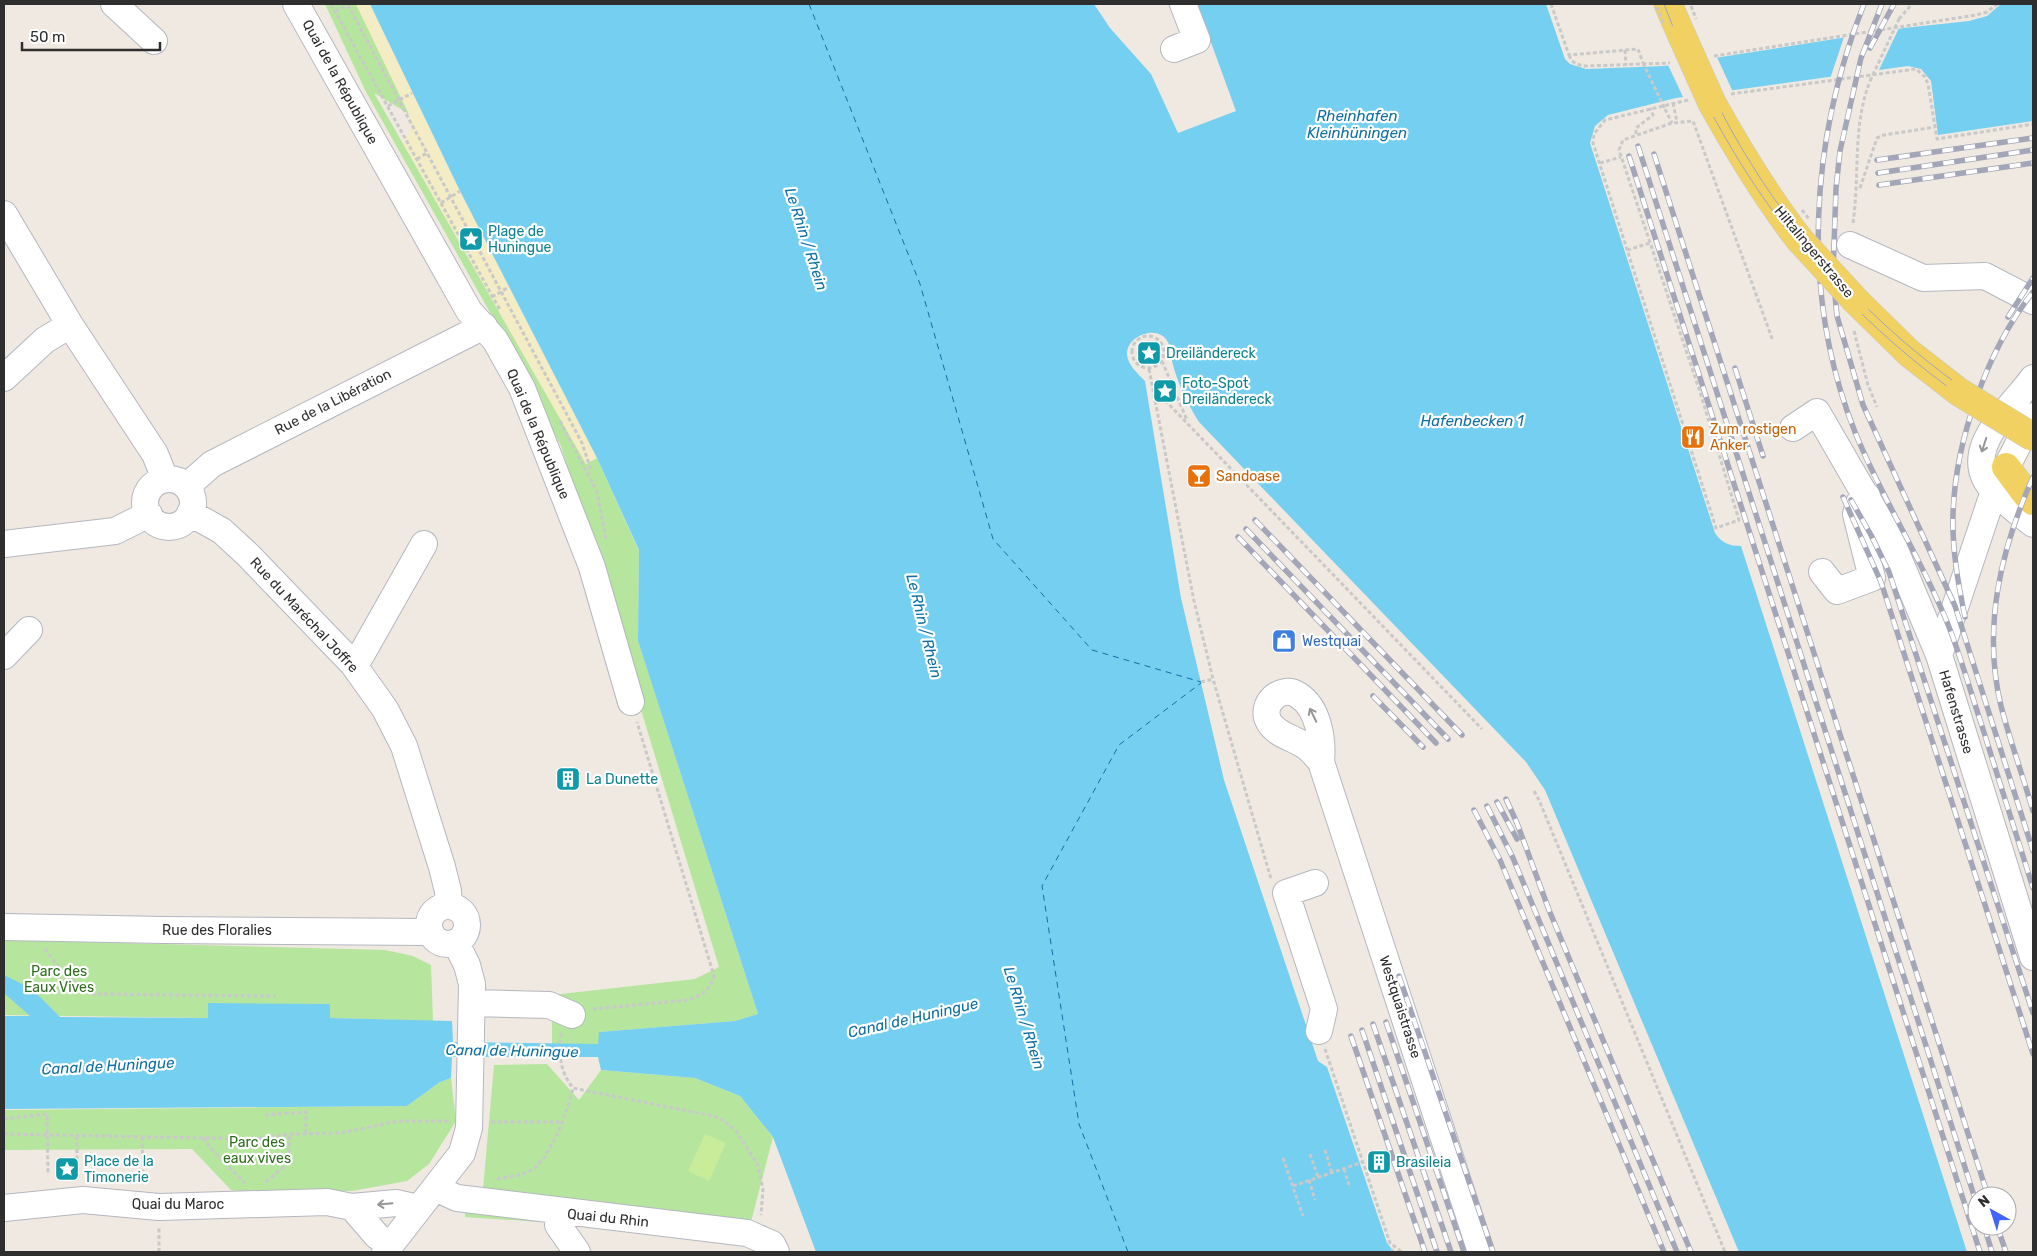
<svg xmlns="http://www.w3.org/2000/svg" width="2037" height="1256" viewBox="0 0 2037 1256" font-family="Rubik,sans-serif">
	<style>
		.green { fill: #b6e59e }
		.sand { fill: #f3ecc5 }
		.pitch { fill: #c9ec9a }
		.water { fill: #75cff0 }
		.pier { fill: #efe9e1 }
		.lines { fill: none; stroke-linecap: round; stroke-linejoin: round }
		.ferry { stroke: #0d6fa3; stroke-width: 1; stroke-dasharray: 6 5; stroke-linecap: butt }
		.minor-casing { stroke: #b4b7c1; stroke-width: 28 }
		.major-casing { stroke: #c9c9c9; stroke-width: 29 }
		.path { stroke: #c9c9c9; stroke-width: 3; stroke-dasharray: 4 2.5; stroke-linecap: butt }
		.minor { stroke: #fff; stroke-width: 26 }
		.major { stroke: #f2d163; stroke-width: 28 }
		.tram { stroke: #a3a6b8; stroke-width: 1 }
		.rail-casing { stroke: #a3a6b8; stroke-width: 5.5 }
		.rail { stroke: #fff; stroke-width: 4; stroke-dasharray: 11; stroke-linecap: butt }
		.major-bridge-casing { stroke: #c9c9c9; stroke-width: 29; stroke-linecap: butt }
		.path-bridge { stroke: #c9c9c9; stroke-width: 3; stroke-dasharray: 4 2.5; stroke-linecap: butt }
		.major-bridge { stroke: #f2d163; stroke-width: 28 }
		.oneway { stroke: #969696 }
		.labels { text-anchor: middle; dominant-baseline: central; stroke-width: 4.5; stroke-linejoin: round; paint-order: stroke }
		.street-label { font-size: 14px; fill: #2e2e2e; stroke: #fff }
		.culture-label { font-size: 14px; fill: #0d838f; stroke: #fff; text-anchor: start }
		.food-label { font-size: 14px; fill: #c56008; stroke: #fff; text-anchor: start }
		.shop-label { font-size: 14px; fill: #366cbe; stroke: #fff; text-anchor: start }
		.park-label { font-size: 14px; fill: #2c6e1b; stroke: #fff }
		.water-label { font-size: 15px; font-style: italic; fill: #0d6fa3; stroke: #fff }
	</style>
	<rect width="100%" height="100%" fill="#efe9e1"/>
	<path class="green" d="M325,4H356L409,114L374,93L586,464L597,458L639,551L638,641L758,1014L736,1021L600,1032L598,1044H552V995L695,979L719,967L561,446L496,323L366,92Z
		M4,940L385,950L413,956L431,965L433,1021L330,1018V1004H208V1018L4,1015Z
		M547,1064L579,1100L601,1070L695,1078L740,1096L773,1137L751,1222L483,1189L494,1065Z
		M451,1078L456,1121L429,1164L407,1181L352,1191L256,1193L231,1190L192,1149L4,1150V1110L407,1106L440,1082Z
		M465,1211L540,1218V1222L465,1217Z"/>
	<path class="sand" d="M356,4H370L460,191L597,458L586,464L403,143L411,128L409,114Z"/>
	<path class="pitch" d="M705,1134L726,1143L709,1181L688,1171Z"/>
	<path class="water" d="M370,4H1094L1110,28L1151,74L1178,133L1236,111L1197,4H1546L1565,59L1570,64L1586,69L1664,66L1904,28L1969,21L1987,16L2001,4H2033V121L1938,135L1931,81L1921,69L1908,66L1676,98L1608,115L1595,126L1590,143L1715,533C1722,543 1729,546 1741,546L1967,1252H1739L1545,790L1526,762L1199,422C1188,405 1169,367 1171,347C1168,343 1166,337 1161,335C1148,328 1126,339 1127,355C1128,365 1138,374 1145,381L1181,598L1224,780L1318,1061L1327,1067L1387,1243L1394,1252H816L773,1137L740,1096L695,1078L601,1070L598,1057H452L451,1078L440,1082L407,1106L4,1109V1016H30L4,993V975L32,989L60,1017L208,1018V1003L330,1004V1018L452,1021L453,1042L598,1044L599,1032L735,1021L758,1014L638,641L639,550L597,458L460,191Z"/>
	<path class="pier" d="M1900,26L1878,72L1830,79L1845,34Z
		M1716,55L1733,92L1684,99L1667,63Z"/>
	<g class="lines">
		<path class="ferry" d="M809,4L920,284L993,539L1092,650L1201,682
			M1128,1252L1079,1124L1042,886L1119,745L1201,683"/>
		<defs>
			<path id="minor" d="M114,4L154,41
				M296,4L469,311L495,340L522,388L592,567L631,702
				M1174,49L1197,40L1183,4
				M4,214L70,325L155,454L165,479
				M1850,245L1923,278L1985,276L2033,301
				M4,378L45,340L70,325
				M2033,378C2010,410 1956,452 1995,492C2007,503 2020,514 2033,524
				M2033,416L1994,491L1939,655L2033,957
				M1793,428L1817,412L1890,538L1939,655
				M145 503a24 24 0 1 1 48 0a24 24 0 1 1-48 0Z
				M187,486L212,464L484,326
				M190,513L222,531L248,555L353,664L385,709L404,746L442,867L448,891L449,906
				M4,544L115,531L149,514
				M1822,572L1837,591L1872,578L1856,514L1859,503L1867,496
				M4,656L29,630
				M353,664L360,657L424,544
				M1321,762C1323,741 1319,708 1298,695C1281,684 1259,704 1269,722C1277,736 1296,738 1308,748C1313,752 1317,757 1321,762L1481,1252
				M1315,883L1286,893L1324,1009L1319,1031
				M429 925a19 19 0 1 1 38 0a19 19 0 1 1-38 0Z
				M4,927L165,930L430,932
				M472,1003L549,1005L572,1015
				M435,1188L457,1198L747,1233L772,1244L776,1252
				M352,1207L377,1236L389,1244
				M4,1208L83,1200L159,1207L327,1202L352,1207L396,1203L418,1208
				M559,1212L558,1225L577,1252
				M385,1252L462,1153L469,1128L472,984L467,965L456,943"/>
			<path id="major" d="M1668,4L1682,36
				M1712,103C1738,150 1766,196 1799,239
				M1856,301L1909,353L1959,392
				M2006,467L2026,494L2033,501"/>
		</defs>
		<use href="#minor" class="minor-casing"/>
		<use href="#major" class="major-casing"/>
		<path class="path" d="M331,4L500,310
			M1551,4L1569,55L1638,49L1643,63
			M348,5L582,443L590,467L589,473
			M335,11L350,4
			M1899,19L1912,4
			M1625,50L1626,65
			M1569,55C1572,63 1577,65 1586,66L1670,63
			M1714,56L1976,15L1987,12L1997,4
			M1731,94L1916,69L1925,77L1928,84L1937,139L2033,124
			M1688,100L1605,120L1594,134L1593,143L1716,528L1739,520L1700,392L1619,150L1623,140L1672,123L1693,121L1773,341
			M1673,103L1677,122
			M388,106L412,93
			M1665,109L1672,123
			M1636,134V128L1653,115L1650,108
			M417,159L427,153
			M1600,163L1621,157
			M1860,188L1877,138L1884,135L1935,127
			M441,203L460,191
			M1853,223C1860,176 1852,127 1870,81
			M465,245L474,240
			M1627,250L1650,243
			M492,297L509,287
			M1854,331L1868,385L1877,407
			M1132 352a16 16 0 1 1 32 0a16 16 0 1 1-32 0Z
			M1162,361L1187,420
			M1149,369L1194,601L1213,679L1271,879
			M1156,391L1482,729
			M560,421L597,492L606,539
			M1201,682L1213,679
			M1534,791L1539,800L1725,1252
			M45,949L63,973L91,994L276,996
			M593,1009L687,1000C701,996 710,990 714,976L637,722
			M561,1033C559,1054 559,1070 573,1088L713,1116L724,1121L736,1131L758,1165L763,1189L761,1215
			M1325,1049L1390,1243L1402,1252
			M265,1115L306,1112V1133
			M4,1119L47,1114L48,1175
			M491,1122H562
			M4,1134L256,1139L290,1134L341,1133L398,1121H449
			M77,1136V1174
			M142,1137L143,1171
			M203,1138L214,1152L245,1183
			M256,1139V1147
			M1325,1150L1332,1173
			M1310,1154L1318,1177
			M1283,1158L1303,1216
			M1344,1169L1350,1188
			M497,1179C507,1177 519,1176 528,1172C550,1162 568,1110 573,1088
			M1309,1180L1315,1200
			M266,1182L288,1163L290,1134
			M1293,1186L1363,1162
			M1392,1249L1393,1252
			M159,1252V1228"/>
		<use href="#minor" class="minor"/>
		<use href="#major" class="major"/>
		<path class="tram" d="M1664,4C1678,39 1691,74 1709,108C1785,253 1893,361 2033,443
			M1682,27C1755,207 1867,335 2033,434"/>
		<defs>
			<path id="rail" d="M1864,4C1810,140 1800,294 1855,432C1881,497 1920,556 1947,622C1960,654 1970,690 1981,723C1998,778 2016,833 2033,888
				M1882,4L1861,58L1840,151L1836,188L1833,275L1837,316L1863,405L1955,606L2033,851
				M1870,48L1894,4
				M1638,146L1977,1205
				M1654,154L1988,1196
				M1629,156L1980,1252
				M1877,160L2033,138
				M1878,173L2033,150
				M1879,185L2033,163
				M2008,317L2033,278
				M1735,368L1763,456
				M2033,477C2001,549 1982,627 2001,706C2010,741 2023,776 2033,811
				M1843,497L1881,582L2033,1054
				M1851,500L1871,535L1889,572L2033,1013
				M1255,520L1462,735
				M1246,529L1448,739
				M1238,537L1436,743
				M1965,617C1958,583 1952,549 1953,515C1955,441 1987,350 2033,292
				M1373,696L1423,747
				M1506,799L1517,823L1549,910L1691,1252
				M1497,802L1517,839
				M1487,806L1513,858L1677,1252
				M1474,810L1500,860L1664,1252
				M1399,976L1493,1252
				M1386,1022L1464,1252
				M1373,1024L1451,1252
				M1362,1030L1437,1252
				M1351,1036L1425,1252
				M1984,1226L1992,1252
				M1997,1226L2006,1252"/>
		</defs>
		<use href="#rail" class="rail-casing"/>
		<use href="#rail" class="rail"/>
		<defs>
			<path id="major-bridge" d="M1682,36L1712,103
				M1799,239L1856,301
				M1959,392L2033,437"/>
		</defs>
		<use href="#major-bridge" class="major-bridge-casing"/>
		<path class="path-bridge" d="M1691,6L1696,19
			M1657,7L1664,25
			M1643,63L1665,109
			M1870,81L1899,19
			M1802,210L1809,219"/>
		<use href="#major-bridge" class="major-bridge"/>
	</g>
	<defs><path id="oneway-shaft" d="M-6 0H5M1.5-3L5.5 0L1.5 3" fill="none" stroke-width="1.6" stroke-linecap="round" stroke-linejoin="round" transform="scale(1.25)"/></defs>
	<g class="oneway">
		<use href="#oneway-shaft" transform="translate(1984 445) rotate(108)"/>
		<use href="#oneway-shaft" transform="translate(1313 715) rotate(-116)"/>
		<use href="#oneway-shaft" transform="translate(385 1204) rotate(175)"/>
	</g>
	<defs>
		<symbol id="sight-square" viewBox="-11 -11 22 22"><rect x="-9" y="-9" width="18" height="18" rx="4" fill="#0f9aa8" stroke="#fff"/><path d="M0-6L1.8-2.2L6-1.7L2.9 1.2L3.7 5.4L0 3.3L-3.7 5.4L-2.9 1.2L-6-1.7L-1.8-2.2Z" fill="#fff"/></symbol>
		<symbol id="restaurant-square" viewBox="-11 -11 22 22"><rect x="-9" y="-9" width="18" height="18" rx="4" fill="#e8710a" stroke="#fff"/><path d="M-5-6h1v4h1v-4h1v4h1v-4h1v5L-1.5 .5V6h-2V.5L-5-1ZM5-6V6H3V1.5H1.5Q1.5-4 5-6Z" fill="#fff"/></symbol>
		<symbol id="bar-square" viewBox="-11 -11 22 22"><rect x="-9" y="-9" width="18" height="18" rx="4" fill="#e8710a" stroke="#fff"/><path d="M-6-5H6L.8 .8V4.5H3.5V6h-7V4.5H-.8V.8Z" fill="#fff"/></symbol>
		<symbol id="shop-square" viewBox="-11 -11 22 22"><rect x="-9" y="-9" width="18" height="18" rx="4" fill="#3f7fe0" stroke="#fff"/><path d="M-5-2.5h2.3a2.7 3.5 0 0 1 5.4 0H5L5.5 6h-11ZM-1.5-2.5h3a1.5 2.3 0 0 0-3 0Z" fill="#fff"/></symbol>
		<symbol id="building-square" viewBox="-11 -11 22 22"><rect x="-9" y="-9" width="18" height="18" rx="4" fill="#0f9aa8" stroke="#fff"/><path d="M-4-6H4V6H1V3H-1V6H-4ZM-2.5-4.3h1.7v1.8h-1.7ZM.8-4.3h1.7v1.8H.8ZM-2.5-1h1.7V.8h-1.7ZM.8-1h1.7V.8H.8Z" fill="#fff"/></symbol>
	</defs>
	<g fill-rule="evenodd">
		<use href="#sight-square" x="457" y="225" width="28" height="28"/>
		<use href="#sight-square" x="1135" y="339" width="28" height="28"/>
		<use href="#sight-square" x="1151" y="377" width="28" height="28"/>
		<use href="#restaurant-square" x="1679" y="423" width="28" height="28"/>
		<use href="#bar-square" x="1185" y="462" width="28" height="28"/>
		<use href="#shop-square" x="1270" y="627" width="28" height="28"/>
		<use href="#building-square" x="554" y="765" width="28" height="28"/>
		<use href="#building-square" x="1365" y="1148" width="28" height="28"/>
		<use href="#sight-square" x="53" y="1155" width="28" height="28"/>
	</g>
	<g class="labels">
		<g class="street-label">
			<text transform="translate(340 82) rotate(61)">Quai de la République</text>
			<text transform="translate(1814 252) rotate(50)">Hiltalingerstrasse</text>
			<text transform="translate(333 402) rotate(-27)">Rue de la Libération</text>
			<text transform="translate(538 434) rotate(67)">Quai de la République</text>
			<text transform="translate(304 615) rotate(47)">Rue du Maréchal Joffre</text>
			<text transform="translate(1956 712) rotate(73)">Hafenstrasse</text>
			<text x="217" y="930">Rue des Floralies</text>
			<text transform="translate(1400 1007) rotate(72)">Westquaistrasse</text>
			<text x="178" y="1204">Quai du Maroc</text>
			<text transform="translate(608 1218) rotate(6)">Quai du Rhin</text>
		</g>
		<g class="culture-label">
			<text x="488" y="231">Plage de<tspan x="488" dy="16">Huningue</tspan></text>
			<text x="1166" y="353">Dreiländereck</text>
			<text x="1182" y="383">Foto-Spot<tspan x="1182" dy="16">Dreiländereck</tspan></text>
			<text x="586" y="779">La Dunette</text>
			<text x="84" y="1161">Place de la<tspan x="84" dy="16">Timonerie</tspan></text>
			<text x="1396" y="1162">Brasileia</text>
		</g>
		<g class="food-label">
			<text x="1710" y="429">Zum rostigen<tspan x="1710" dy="16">Anker</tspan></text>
			<text x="1216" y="476">Sandoase</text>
		</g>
		<g class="shop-label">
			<text x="1302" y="641">Westquai</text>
		</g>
		<g class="park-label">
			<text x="59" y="971">Parc des<tspan x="59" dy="16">Eaux Vives</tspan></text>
			<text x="257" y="1142">Parc des<tspan x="257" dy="16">eaux vives</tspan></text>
		</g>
		<g class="water-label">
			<text x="1357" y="116">Rheinhafen<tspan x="1357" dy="17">Kleinhüningen</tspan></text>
			<text transform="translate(806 239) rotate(72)">Le Rhin / Rhein</text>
			<text x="1472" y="421">Hafenbecken 1</text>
			<text transform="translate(924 626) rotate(76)">Le Rhin / Rhein</text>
			<text transform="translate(913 1018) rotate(-13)">Canal de Huningue</text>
			<text transform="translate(1024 1018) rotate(73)">Le Rhin / Rhein</text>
			<text transform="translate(512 1051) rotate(1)">Canal de Huningue</text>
			<text transform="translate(108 1066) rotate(-3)">Canal de Huningue</text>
		</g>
	</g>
	<rect width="2037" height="1256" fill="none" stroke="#2e2e2e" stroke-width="10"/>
	<g transform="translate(1992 1211) rotate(321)"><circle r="24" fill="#ffffff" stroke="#ababab"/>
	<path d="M0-4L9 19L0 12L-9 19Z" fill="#4264fb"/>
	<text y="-8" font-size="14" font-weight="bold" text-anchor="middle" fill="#2e2e2e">N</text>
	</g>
	<path d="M22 42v8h138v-8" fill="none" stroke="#2e2e2e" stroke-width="2.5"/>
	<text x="30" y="42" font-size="15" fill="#2e2e2e" stroke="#ffffff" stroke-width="4" paint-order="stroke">50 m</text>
</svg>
